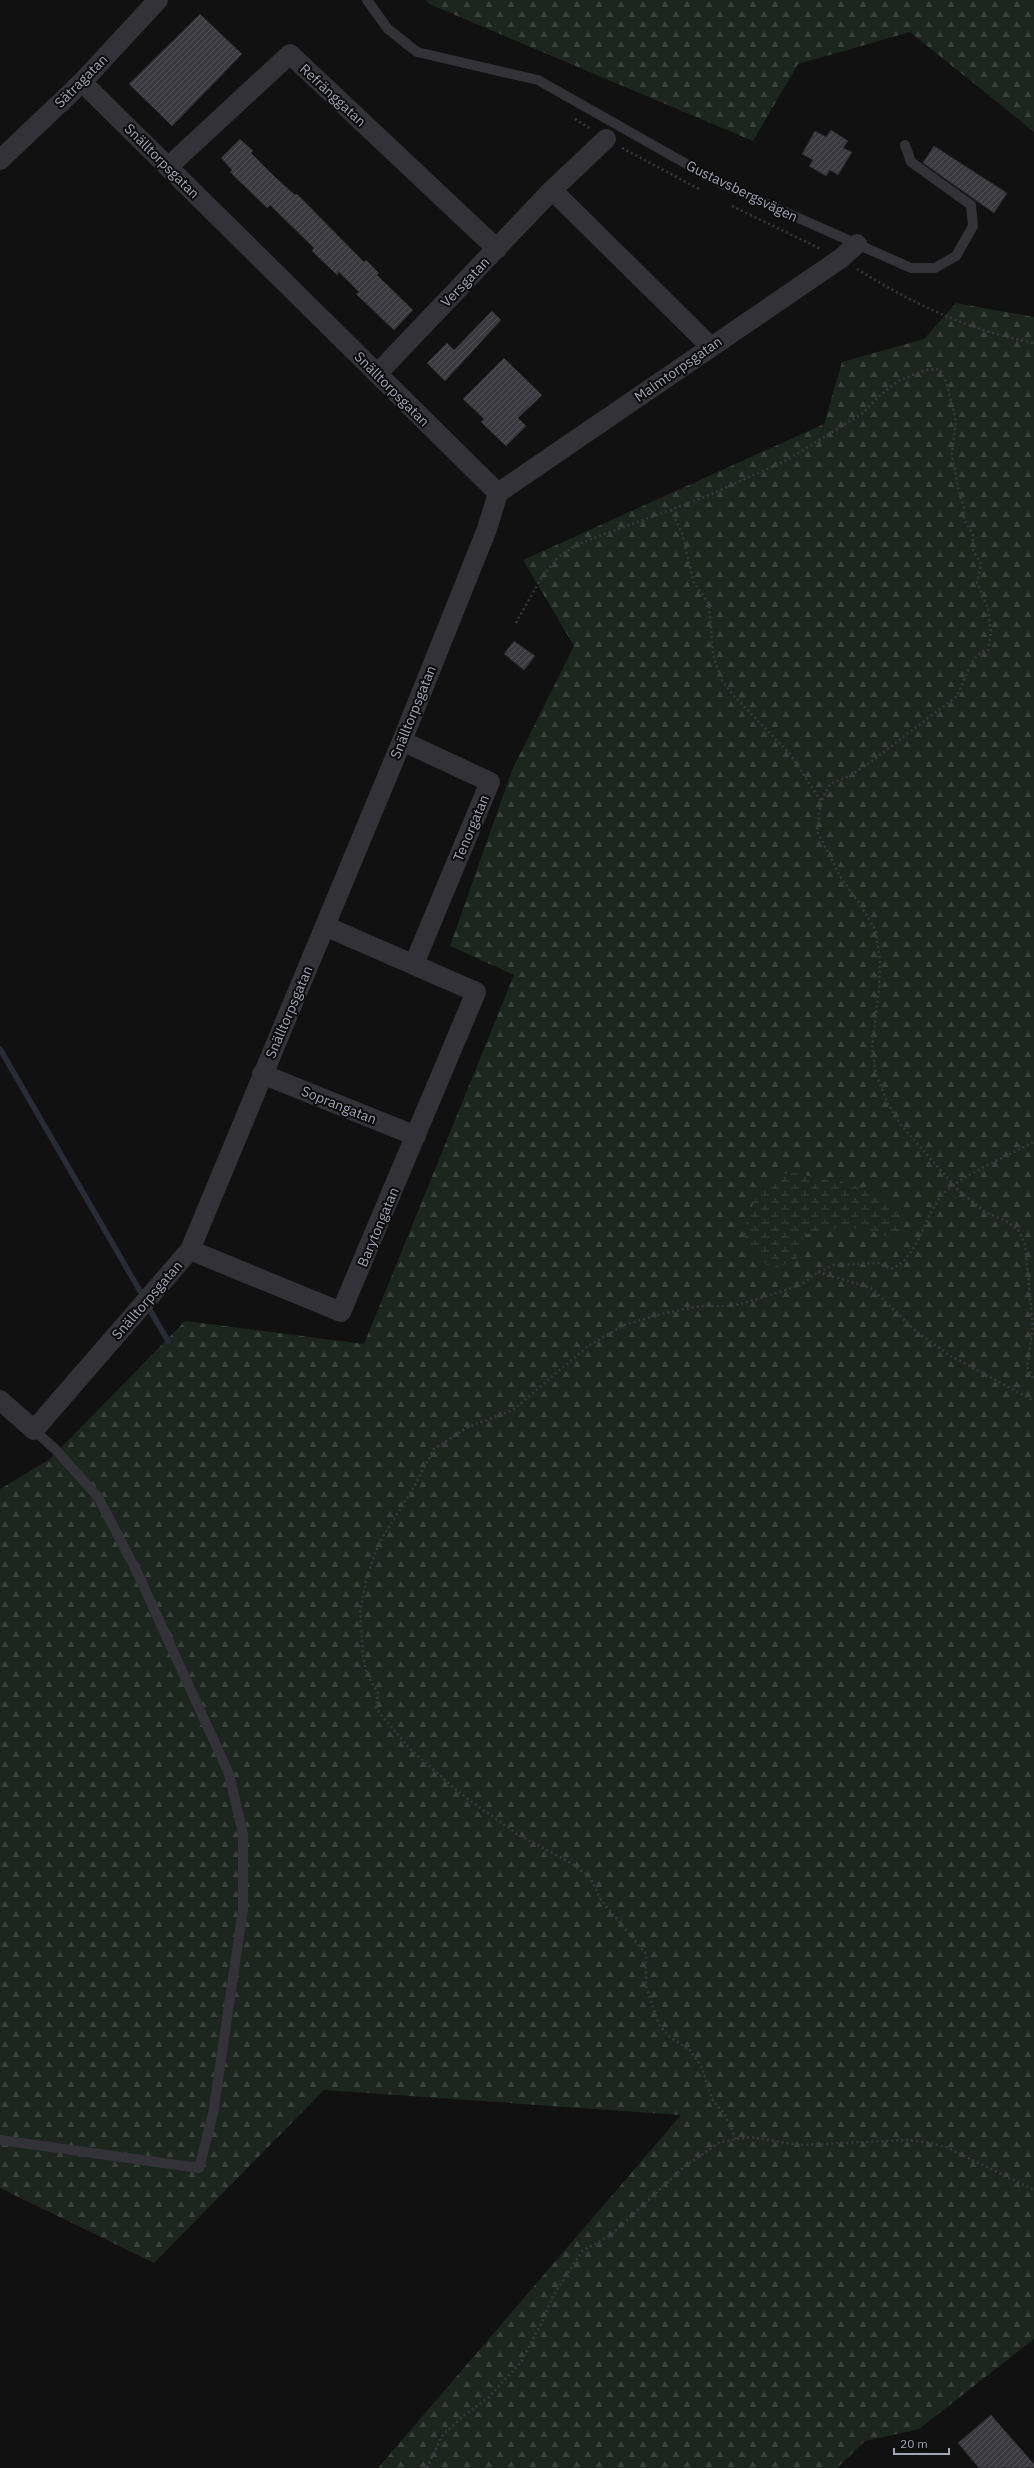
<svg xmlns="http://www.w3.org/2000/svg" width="1034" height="2468" viewBox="0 0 1034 2468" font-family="'IBM Plex Sans',sans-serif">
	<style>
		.forest { fill: url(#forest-firs) }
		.wetland { fill: url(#wetland-marsh) }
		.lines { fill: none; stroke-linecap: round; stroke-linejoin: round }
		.stream { stroke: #282d35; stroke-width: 5.5 }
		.building { fill: url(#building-hatch); stroke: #2b2b2e }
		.path { stroke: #38393e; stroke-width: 2.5; stroke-dasharray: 2 3; stroke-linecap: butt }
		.lane { stroke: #323237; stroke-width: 10 }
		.street { stroke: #323237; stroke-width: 20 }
		.labels { text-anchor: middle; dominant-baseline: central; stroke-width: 4; stroke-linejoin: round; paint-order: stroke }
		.street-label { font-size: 14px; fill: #a2a5b3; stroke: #0c0c0d }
	</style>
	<defs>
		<pattern id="forest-firs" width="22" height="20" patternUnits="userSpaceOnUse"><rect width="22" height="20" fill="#1d251f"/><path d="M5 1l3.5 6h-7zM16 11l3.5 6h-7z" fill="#3b423d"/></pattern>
		<pattern id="wetland-marsh" width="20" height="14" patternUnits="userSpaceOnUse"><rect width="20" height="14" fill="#1d251f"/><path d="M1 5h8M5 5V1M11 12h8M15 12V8" fill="none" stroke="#3b423d"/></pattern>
		<pattern id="building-hatch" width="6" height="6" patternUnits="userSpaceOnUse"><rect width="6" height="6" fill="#3b3b3f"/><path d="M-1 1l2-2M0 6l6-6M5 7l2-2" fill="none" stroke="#545458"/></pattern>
	</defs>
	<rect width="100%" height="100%" fill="#111112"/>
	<path class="forest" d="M426,0H1034V132L910,32L798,64L753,141L429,4Z
		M956,303L1034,317V2339L919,2429L865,2441L837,2468H378L681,2115L324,2090L154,2263L0,2188V1489L50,1459L185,1321L364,1344L514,975L450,946L512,770L574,646L523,560L824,424L842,362L924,339Z"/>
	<path class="wetland" d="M790,1172L874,1190L895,1209L903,1228L899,1238C886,1239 878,1232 866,1230C845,1225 823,1231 803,1235L796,1261L770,1268L750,1248L743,1231C755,1199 755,1184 790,1172Z"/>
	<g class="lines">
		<path class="stream" d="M0,1049L140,1291
			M147,1305L168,1341"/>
	</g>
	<path class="building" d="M200,14L242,54L172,126L129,84Z
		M831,130L848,141L843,148L852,152L838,175L830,170L826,176L809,166L813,160L802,154L815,131L826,137Z
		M240,139L253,151L251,153L275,177L295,195L297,194L364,262L366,260L379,273L377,275L413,310L394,330L356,294L359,292L339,272L337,275L312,251L314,248L270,205L267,208L230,172L232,170L221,158Z
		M934,146L1007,193L994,213L923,163Z
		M492,311L501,320L445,381L427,363L447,343L454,350Z
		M504,358L542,395L518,418L526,426L506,446L481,422L484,419L463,399Z
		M514,641L535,656L524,670L504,654Z
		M991,2415L1034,2464V2468H979L958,2443Z"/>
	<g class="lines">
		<path class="path" d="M575,119L591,129
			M622,148L699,189
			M732,206L821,249
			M857,269C912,303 969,331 1034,343
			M671,510L682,533L694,583L709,604L713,655L721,679L733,695L790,754L821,801
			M516,623L540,580L558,557L578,544L705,497L787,460L863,413L877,398L898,381L925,370L939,369L946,381L956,421L952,454L959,493L964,507V519L973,535V550L981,564L977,582L988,609L991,632L988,650L981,652L972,662L957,696L872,761L851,775L830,784L821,801L817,831L841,878L859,903L876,931L880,961L879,989L872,1047L876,1074L888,1104L901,1125L959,1191L985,1212L1006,1221L1018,1230L1025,1244L1033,1327L1027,1367L1034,1380
			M818,1272L871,1288L918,1333L949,1355L1034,1401
			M736,2139L724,2113L713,2101L701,2066L689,2049L671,2038L659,2025L646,1986V1954L601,1900L590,1877L571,1863L517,1834L460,1793L412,1751L376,1709L378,1693L367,1675L363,1656L360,1612L367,1576L379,1543L414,1487L434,1449L468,1427L513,1410L588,1346L624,1325L665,1313L700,1306H733L764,1297L801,1285L818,1272L834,1265L879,1263L891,1269C921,1256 923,1214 945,1192C966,1173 1008,1156 1034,1142
			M427,2468L442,2436L462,2417L489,2397L521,2362L544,2318L553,2296L582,2251L611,2235L684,2167L720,2142L750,2137L799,2145L908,2140L930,2143L946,2147L1034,2190"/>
		<path class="lane" d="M367,0L388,29L417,52L538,80L720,183L911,268H935L956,256L973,226L971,205L911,162L905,145
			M0,2140L199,2168L213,2114L243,1909V1834L229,1774L138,1574L98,1497L56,1450L34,1430"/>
		<path class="street" d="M82,82L498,493
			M0,160L82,82L158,0
			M168,167L290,54L497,249
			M552,190L711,347
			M377,374L552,190L606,139
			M498,493L840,259L857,244
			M402,741L490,782L414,964
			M262,1074L416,1136
			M190,1250L341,1312L476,992L325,926
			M0,1400L34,1430L190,1250L402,741L487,529L498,493"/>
	</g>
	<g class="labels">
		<g class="street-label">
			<text transform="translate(81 81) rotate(-45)">Sätragatan</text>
			<text transform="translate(333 95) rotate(43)">Refränggatan</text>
			<text transform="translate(162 161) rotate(45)">Snälltorpsgatan</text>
			<text transform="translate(742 191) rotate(26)">Gustavsbergsvägen</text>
			<text transform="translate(465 282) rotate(-46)">Versgatan</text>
			<text transform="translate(678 369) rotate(-35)">Malmtorpsgatan</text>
			<text transform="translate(392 389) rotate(45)">Snälltorpsgatan</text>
			<text transform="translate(413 712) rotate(-68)">Snälltorpsgatan</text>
			<text transform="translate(471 828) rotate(-67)">Tenorgatan</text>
			<text transform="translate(289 1012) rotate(-67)">Snälltorpsgatan</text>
			<text transform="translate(339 1105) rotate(22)">Soprangatan</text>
			<text transform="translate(378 1227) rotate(-67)">Barytongatan</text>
			<text transform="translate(147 1300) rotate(-49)">Snälltorpsgatan</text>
		</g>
	</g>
	<path d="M894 2448v6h55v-6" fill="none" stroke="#a2a5b3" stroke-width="2"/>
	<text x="900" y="2448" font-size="12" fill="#a2a5b3" stroke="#0c0c0d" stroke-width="3" paint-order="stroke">20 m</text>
</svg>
